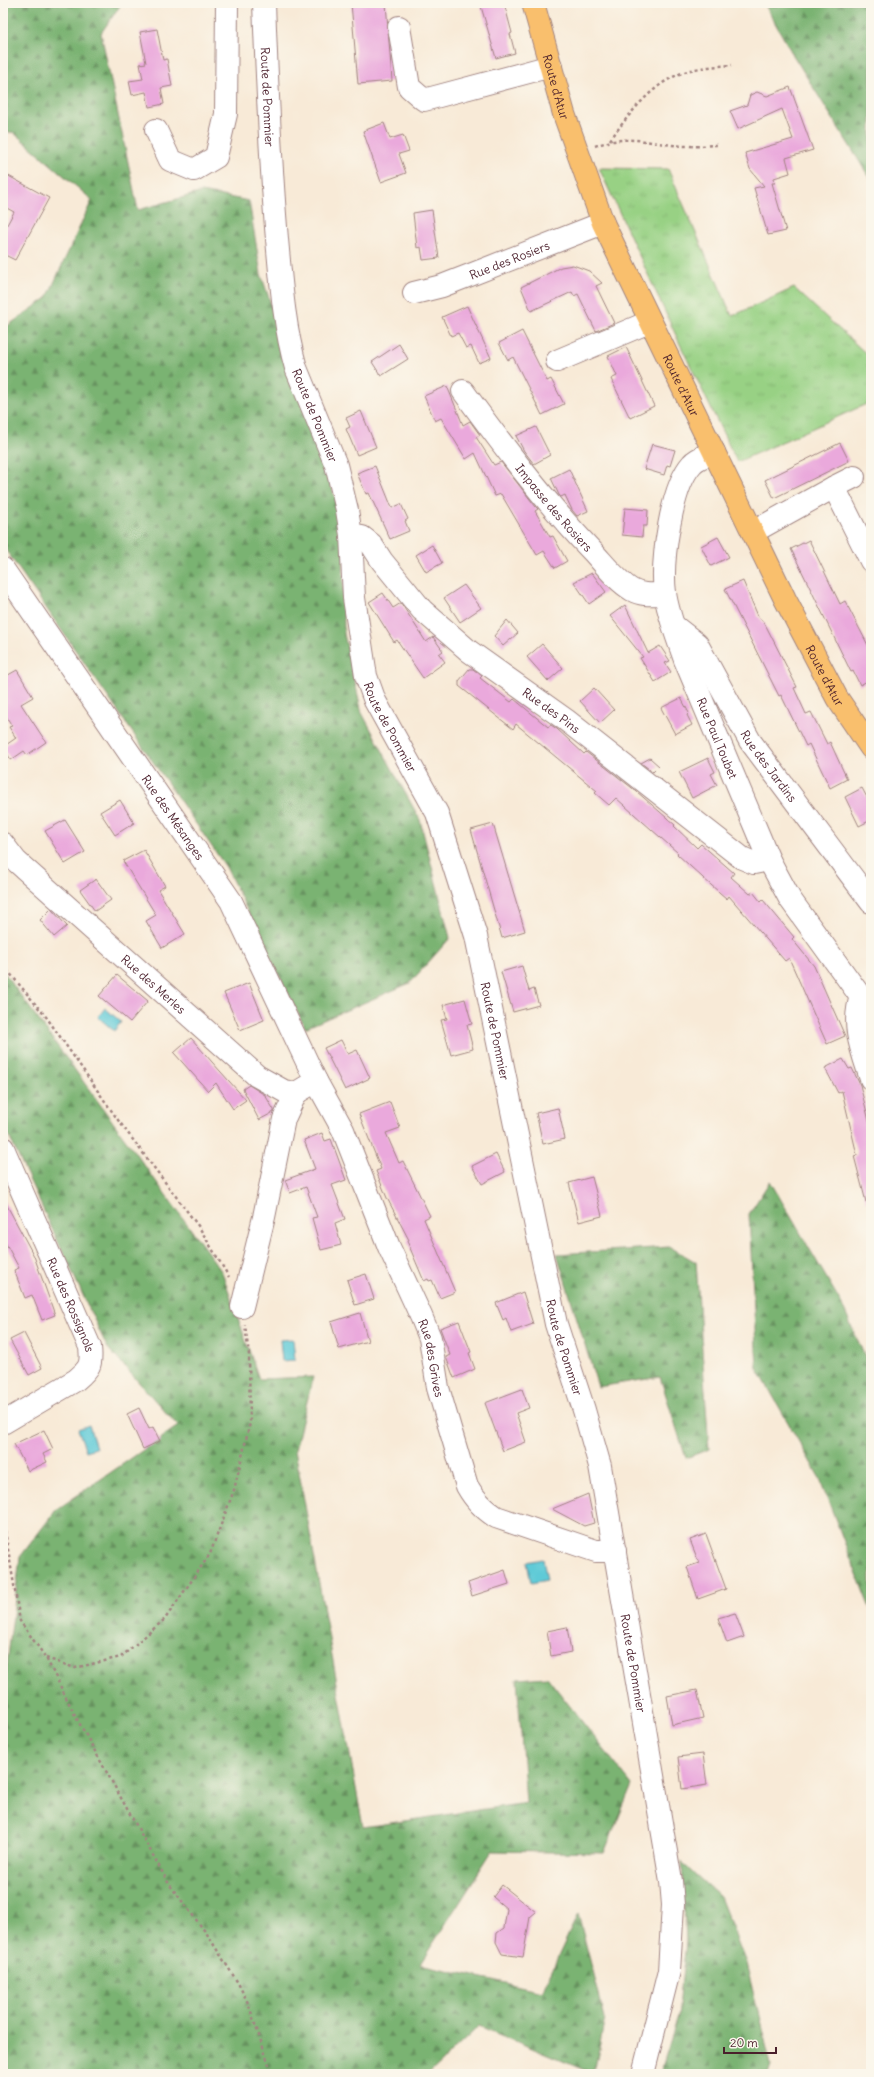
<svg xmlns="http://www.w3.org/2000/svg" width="874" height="2077" viewBox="0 0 874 2077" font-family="Delius,sans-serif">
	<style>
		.grass { fill: url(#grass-tufts); stroke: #717858 }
		.forest { fill: url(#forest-firs); stroke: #62694e }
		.water { fill: #5ecad7; stroke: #547481 }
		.building { fill: #eaa9dc }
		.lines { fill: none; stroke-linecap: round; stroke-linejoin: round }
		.minor-casing { stroke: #a18481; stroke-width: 24 }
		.major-casing { stroke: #a18481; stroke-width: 24 }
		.path { stroke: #a18481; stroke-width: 2.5; stroke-dasharray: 3 3; stroke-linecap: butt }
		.minor { stroke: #fff; stroke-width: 22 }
		.major { stroke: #f9bf6d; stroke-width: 22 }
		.labels { text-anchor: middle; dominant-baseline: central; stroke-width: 3.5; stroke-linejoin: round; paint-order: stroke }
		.street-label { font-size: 12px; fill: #4a1f2b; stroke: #fbf7ec }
	</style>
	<defs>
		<pattern id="grass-tufts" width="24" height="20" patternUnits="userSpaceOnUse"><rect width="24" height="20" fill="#98d184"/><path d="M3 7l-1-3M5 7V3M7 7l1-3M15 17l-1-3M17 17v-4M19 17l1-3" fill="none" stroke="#84b372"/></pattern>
		<pattern id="forest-firs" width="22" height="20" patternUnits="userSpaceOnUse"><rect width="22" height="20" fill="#7ab372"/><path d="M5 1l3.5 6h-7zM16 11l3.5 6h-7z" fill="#66915e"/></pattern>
	</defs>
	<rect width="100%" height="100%" fill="#fbf7ec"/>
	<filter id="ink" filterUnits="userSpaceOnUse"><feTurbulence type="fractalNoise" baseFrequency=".025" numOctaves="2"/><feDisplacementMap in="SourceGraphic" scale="8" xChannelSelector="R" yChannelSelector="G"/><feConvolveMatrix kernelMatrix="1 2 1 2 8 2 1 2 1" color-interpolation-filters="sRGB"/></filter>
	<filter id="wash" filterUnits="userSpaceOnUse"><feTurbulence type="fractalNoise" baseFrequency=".012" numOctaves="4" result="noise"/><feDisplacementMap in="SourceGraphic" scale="16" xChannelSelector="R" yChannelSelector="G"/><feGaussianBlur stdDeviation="0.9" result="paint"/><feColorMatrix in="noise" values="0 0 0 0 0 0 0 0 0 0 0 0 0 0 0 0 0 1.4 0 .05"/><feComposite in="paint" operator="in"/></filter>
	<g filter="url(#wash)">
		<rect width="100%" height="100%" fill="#f8ead7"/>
		<path class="grass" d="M599,168L668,169L732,316L794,288L871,358V402L737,462L679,342Z"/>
		<path class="forest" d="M3,3H122L101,33L138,210L202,192L249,201L261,274L343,521L344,634L362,713L420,820L450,938L410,983L305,1028L226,867L3,546V329L47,298L92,200L13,132L3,134Z
			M764,3H871V180L793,55Z
			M3,971L222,1272L259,1379L313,1377L295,1450L363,1827L526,1803L517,1679L547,1677L632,1785L604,1853L492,1851L420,1964L542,1991L578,1914L605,2018L594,2074L479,2026L429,2074H3V1698L20,1557L56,1510L178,1426L107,1347L3,1123Z
			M770,1181L840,1301L867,1361L868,1460L871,1467V1611L819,1477L757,1368L749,1214Z
			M670,1247L696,1262L709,1449L686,1458L660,1377L598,1387L557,1254Z
			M682,1862L720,1897L746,1963L771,2065L768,2074H660L678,2016L686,1941Z"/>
		<path class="water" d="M105,1008L121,1022L114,1031L98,1017Z
			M293,1339L295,1360L282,1361L280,1340Z
			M89,1425L96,1448L86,1451L78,1429Z
			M543,1559L547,1580L531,1583L527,1562Z"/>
		<g id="blocks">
			<path class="building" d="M351,3H386L392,81L358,84Z
				M480,3H504L512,33L510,34L515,53L496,58Z
				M157,29L163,60L167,59L172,86L161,88L164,104L149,107L146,92L132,95L129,81L143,79L140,64L146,63L140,32Z
				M790,87L813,150L786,158L790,173L774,178L775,183H772L786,231L768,235L754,188L764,186L750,169L745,153L793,139L782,109L738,129L730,111L747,105L750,95L757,92L767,96Z
				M384,123L390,139L403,135L409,151L399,154L406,173L381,182L363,131Z
				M3,173L49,198L15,260L3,254V232L14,212L3,206Z
				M432,210L439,258L423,260L421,247L417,248L413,213Z
				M573,265L589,271L602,283L596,286L614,323L596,331L578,294L574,296L572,292L531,311L521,287L561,267Z
				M467,306L491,358L479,363L471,346L466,348L458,333L451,336L442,317Z
				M522,331L547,381L551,379L564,404L542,415L513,357L508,360L499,343Z
				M399,344L408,359L381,376L372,362Z
				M626,347L654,406L630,418L611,379L617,376L608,356Z
				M447,386L463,425L470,421L480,435L476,437L494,465L501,462L536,507L538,509L535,511L550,537L553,536L567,561L555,568L544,551L537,555L501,494L495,496L475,453L466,459L441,418L435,421L424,396Z
				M361,411L376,447L357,455L346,429L350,427L346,418Z
				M536,427L550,455L534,464L524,451L516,436Z
				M840,443L849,461L774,498L765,480Z
				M652,444L675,450L670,466L667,465L664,475L644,469Z
				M375,466L392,508L401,504L408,519L405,521L409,531L390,539L369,493L366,494L357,473Z
				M569,469L588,511L577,516L572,510L565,495L561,497L559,495L551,478Z
				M625,508L648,510L647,526H643L642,537L622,535Z
				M718,537L729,557L711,566L701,546Z
				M809,540L840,604L845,601L871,651V679L860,685L853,671L851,672L791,549Z
				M432,545L442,563L426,572L416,555Z
				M592,573L606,592L589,604L574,582Z
				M743,581L758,616L765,624L797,687L794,688L806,714L811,712L827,744L830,742L847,779L830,788L809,744L806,746L781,695L779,696L725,589Z
				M464,585L481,608L460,622L444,598Z
				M383,593L393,608L401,603L426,642L433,637L443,651L439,654L445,662L423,678L397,640L394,642L369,602Z
				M625,605L648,653L660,646L670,661L665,663L671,672L655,682L640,658L643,657L610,616Z
				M507,620L518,633L503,646L494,636Z
				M542,644L563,668L548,681L527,657Z
				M469,669H473L482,676L480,678L511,702L514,699L548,727L551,725L557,729L584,754L586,752L636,791L675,825L674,826L697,848L701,844L734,873L731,877L750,894L753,892L761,902L763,900L794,937L792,939L814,966L845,1036L827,1044L789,958L785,961L729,896L727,899L703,878L677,854L678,853L616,798L609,805L595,793L597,791L516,724L513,729L459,686V681Z
				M17,670L33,697L21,704L46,742L27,755L24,751L11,760L3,747L16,738L9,727L12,726L3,711V678Z
				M594,688L614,710L600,723L580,701Z
				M681,698L689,713L687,715L692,725L675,734L661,708Z
				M650,758L659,766L653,772L641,763Z
				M708,758L715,772L711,774L717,785L692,798L679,772Z
				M862,788L871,805V820L859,826L845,797Z
				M120,800L134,823L115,835L100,812Z
				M65,820L85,852L65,864L45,831Z
				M493,824L525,931L502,938L471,830Z
				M144,850L165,886L158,890L185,934L162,948L146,921L156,915L123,861Z
				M96,879L111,900L95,911L80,890Z
				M51,909L67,926L54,937L40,920Z
				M522,966L529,991L534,989L539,1005L513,1012L501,972Z
				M117,975L148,1001L130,1022L99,996Z
				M249,983L264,1020L240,1030L224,993Z
				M465,999L472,1024L467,1025L473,1049L451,1055L441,1020L447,1019L443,1005Z
				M191,1038L212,1062L246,1100L233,1109L216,1083L208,1091L174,1053Z
				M341,1040L348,1054L357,1050L370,1078L345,1090L324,1048Z
				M843,1059L849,1069L852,1068L860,1085L871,1129V1202H866L854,1156L857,1155L842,1091L838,1093L825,1068Z
				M249,1085L265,1095L274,1110V1112L259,1120L243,1089Z
				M390,1102L400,1128L386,1133L399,1163L403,1161L430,1216L424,1219L455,1292L440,1298L432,1280L429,1281L428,1279L424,1281L407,1241L409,1240L387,1198L376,1171L381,1169L359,1114Z
				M558,1108L565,1139L543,1144L536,1113Z
				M322,1133L325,1141L331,1139L346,1180L332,1185L345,1219L335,1223L341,1245L321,1250L312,1218L317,1217L306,1187L290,1193L285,1180L315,1169L304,1140Z
				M496,1154L505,1172L482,1184L472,1166Z
				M592,1177L602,1216L579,1222L569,1183Z
				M3,1198L34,1256L55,1315L42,1320L32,1295L25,1298L14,1270L19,1268L3,1238Z
				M366,1274L374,1299L355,1305L347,1280Z
				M523,1292L533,1324L511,1332L506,1318L503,1320L496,1303Z
				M360,1313L368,1341L339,1349L331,1322Z
				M459,1321L471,1352L469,1353L475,1369L454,1378L446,1357L450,1355L440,1328Z
				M24,1333L42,1368L29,1375L10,1340Z
				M522,1389L529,1408L516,1413L526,1442L503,1451L485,1403Z
				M139,1408L149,1429L153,1427L160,1441L143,1449L127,1414Z
				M44,1430L53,1449L43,1454L47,1462L28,1471L14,1444Z
				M588,1494L594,1523L584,1526L552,1509Z
				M706,1534L726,1589L698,1599L687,1567L699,1563L690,1540Z
				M505,1570L509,1584L472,1596L468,1583Z
				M735,1613L744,1637L727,1643L718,1618Z
				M567,1627L571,1652L551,1656L547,1631Z
				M697,1690L703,1718L672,1725L667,1696Z
				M703,1754L707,1785L682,1789L678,1757Z
				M502,1885L536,1912L530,1917L523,1957L502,1954L496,1942L497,1933L504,1928L507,1909L493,1897Z"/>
		</g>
	</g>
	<g filter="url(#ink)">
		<use href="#blocks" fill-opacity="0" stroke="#a18481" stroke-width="1"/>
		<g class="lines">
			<defs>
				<g id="minor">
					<path id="s1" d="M264,3C267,82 270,160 277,239C281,282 284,326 296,368L336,465L347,510L351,535L354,598L366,676L375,701L437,813L476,936L556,1324L584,1410L600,1466L671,1881L673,1905L669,1971L643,2074"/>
					<path d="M399,27L409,87L424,100L551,66"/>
					<path d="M156,130L170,160L194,170L216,157L226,114L227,3"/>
					<path id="s2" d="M414,293L442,286L603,223"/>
					<path d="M557,361L649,322"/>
					<path id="s3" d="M463,391C504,447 545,502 593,552C605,565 617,581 632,590C643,596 653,594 665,594"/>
					<path id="s4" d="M714,452C707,455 697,458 692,464C671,487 661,562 665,593C668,615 678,639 685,660L769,860L790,899L861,997L871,1008"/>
					<path d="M834,487L854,477"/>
					<path d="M753,532L834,487L871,561"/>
					<path id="s5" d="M351,535L362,537L371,544L382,561L422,610L469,651L566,720L742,858L754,863L769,860"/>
					<path id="s6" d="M3,569L231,901L316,1081L343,1130L389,1247L421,1316L430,1338L438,1388L467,1486C475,1500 483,1508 496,1517L596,1551H615"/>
					<path id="s7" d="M674,626L697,644L750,741L871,902"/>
					<path id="s8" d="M3,844L16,861L257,1076L284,1091L296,1093L316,1081"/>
					<path d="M861,997C851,1025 862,1051 871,1079"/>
					<path id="s9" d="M3,1148L90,1347C92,1365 90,1368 76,1380L3,1423"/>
					<path d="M242,1307L264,1217L284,1119L296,1093"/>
				</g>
				<g id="major">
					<path id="s10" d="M533,3L564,114L603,223L785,599L837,698L871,748"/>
				</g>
			</defs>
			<use href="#minor" class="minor-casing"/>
			<use href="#major" class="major-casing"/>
			<path class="path" d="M610,140C634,108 659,74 701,68C712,66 722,66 732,65
				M595,146C632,132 654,146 689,146C698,147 708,145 717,145
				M3,965L47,1018L118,1120L199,1227L229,1277
				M3,1519L20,1621L46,1658L77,1719L169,1884L207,1934L238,1983L248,2003L272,2074
				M46,1658L75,1668L121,1657L165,1619L210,1554L234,1490L250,1423L249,1355L245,1325"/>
			<use href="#minor" class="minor"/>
			<use href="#major" class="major"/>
		</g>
	</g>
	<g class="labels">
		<g class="street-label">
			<text stroke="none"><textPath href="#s10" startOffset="87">Route d'Atur</textPath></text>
			<text stroke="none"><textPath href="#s1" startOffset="94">Route de Pommier</textPath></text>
			<text stroke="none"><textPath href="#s2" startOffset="101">Rue des Rosiers</textPath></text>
			<text stroke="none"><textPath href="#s10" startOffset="411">Route d'Atur</textPath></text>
			<text stroke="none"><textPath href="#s1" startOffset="418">Route de Pommier</textPath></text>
			<text stroke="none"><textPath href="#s3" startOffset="148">Impasse des Rosiers</textPath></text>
			<text stroke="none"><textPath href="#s10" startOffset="735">Route d'Atur</textPath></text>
			<text stroke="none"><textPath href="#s5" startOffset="270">Rue des Pins</textPath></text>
			<text stroke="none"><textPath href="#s1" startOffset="742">Route de Pommier</textPath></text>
			<text stroke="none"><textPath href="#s4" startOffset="314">Rue Paul Toubet</textPath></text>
			<text stroke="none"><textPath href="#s7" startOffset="171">Rue des Jardins</textPath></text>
			<text stroke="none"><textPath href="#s6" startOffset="301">Rue des Mésanges</textPath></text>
			<text stroke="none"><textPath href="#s8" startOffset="206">Rue des Merles</textPath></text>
			<text stroke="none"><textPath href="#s1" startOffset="1066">Route de Pommier</textPath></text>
			<text stroke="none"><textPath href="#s9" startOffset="171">Rue des Rossignols</textPath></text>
			<text stroke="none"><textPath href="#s1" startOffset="1390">Route de Pommier</textPath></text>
			<text stroke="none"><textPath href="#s6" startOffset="903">Rue des Grives</textPath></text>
			<text stroke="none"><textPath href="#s1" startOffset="1714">Route de Pommier</textPath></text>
		</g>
	</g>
	<rect width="874" height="2077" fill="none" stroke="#fbf7ec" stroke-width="16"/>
	<path d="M724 2047v6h52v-6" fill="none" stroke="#4a1f2b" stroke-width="2"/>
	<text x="730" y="2047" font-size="12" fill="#4a1f2b" stroke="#fbf7ec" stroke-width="3" paint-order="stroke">20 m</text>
</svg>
